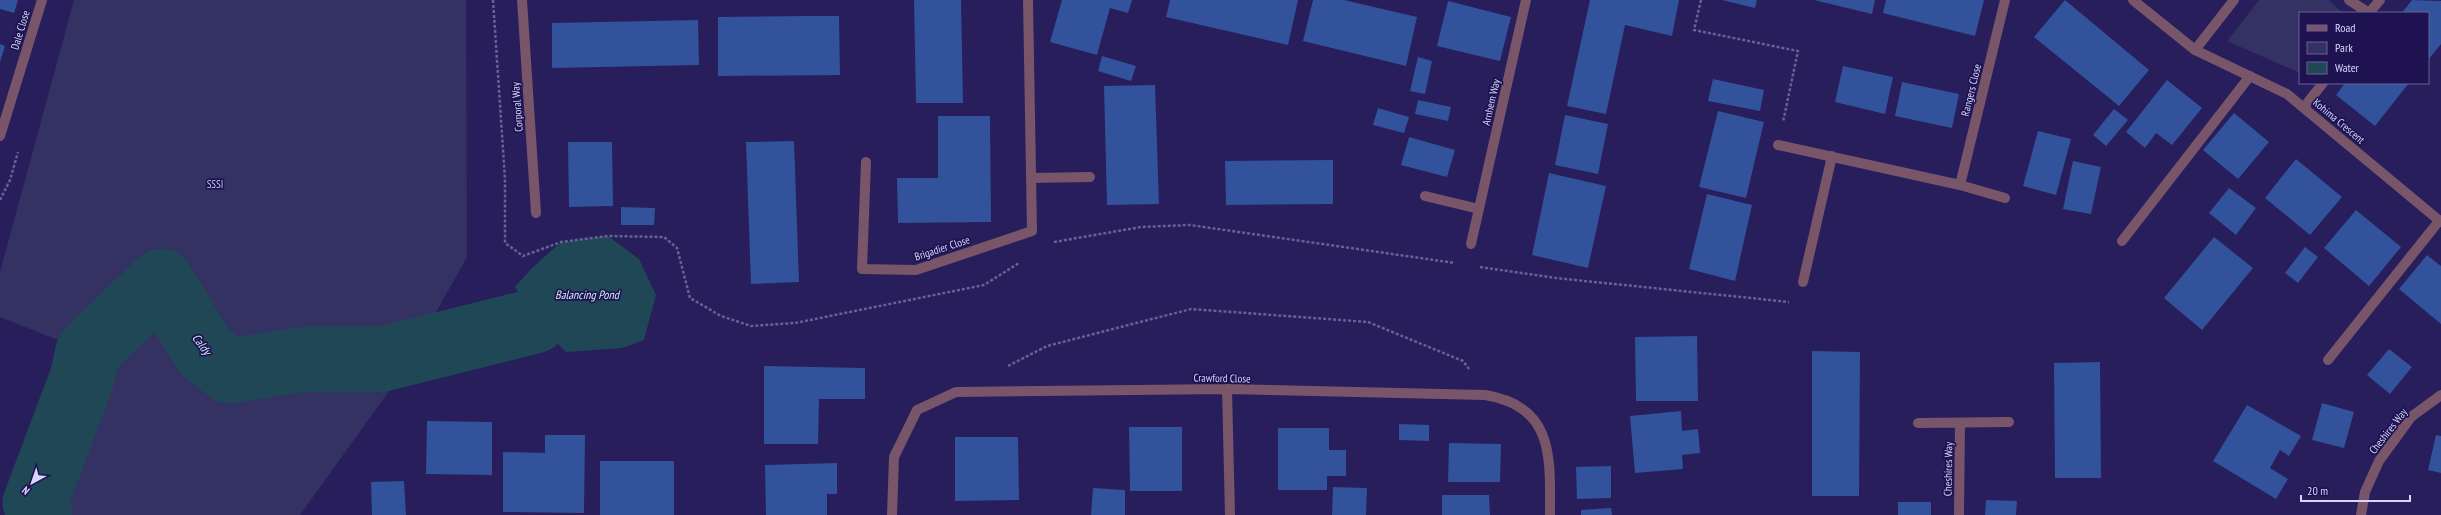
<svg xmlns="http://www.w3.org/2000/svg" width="2441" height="515" viewBox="0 0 2441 515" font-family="'PT Sans Narrow',sans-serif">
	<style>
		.green { fill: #343163; fill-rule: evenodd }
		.water { fill: #204755 }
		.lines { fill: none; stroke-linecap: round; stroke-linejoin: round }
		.river { stroke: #204755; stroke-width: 65 }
		.building { fill: #32529b }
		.path { stroke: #666196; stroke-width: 2.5; stroke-dasharray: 3 2; stroke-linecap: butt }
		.lane { stroke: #795569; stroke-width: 10 }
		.street { stroke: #795569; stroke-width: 10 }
		.labels { text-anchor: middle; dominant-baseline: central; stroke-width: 3.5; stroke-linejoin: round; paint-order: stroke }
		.street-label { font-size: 11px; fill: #d6d7fd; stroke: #1e1350 }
		.park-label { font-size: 11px; fill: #c6c6f3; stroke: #1e1350 }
		.water-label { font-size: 12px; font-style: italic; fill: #cfe8f3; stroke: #1e1350 }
	</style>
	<rect width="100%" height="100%" fill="#271e5b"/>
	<path class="green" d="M74,0H466L467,257L402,373L300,515H40L35,503L82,378L88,352L0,317V272ZM389,348L402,373L215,370Z
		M2259,0H2329L2343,13H2300V73L2227,41Z"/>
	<path class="water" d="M608,236L639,259L656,295L644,340L622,348L566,352L535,321L515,287L532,268L561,242Z"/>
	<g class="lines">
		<path class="river" d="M40,515L35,503L82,378L88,351L161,281L205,352L230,371L306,359H383L535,321"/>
	</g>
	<path class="building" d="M0,0H18L14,13L0,9Z
		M914,0H961L963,103H916Z
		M1062,0H1132L1128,13L1110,8L1097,55L1050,42Z
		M1170,0H1298L1288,45L1166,17Z
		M1313,0H1344L1417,17L1406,66L1303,41Z
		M1590,0H1679L1672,36L1625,25L1606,114L1567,106Z
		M1722,0H1757L1755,8Z
		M1814,0H1875L1872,14Z
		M1886,0H1984L1975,36L1883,13Z
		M2065,0L2149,70L2119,106L2034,37Z
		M2412,0L2441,1V44L2428,60V13H2402Z
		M1448,1L1511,17L1500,61L1437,46Z
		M809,16H839L840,75L718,76V17Z
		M698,20L699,65L552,68V23Z
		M0,44L5,46L0,62Z
		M1102,56L1136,66L1131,81L1098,71Z
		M1418,57L1432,61L1425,94L1410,91Z
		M1843,66L1893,77L1885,114L1835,102Z
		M1713,79L1764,90L1760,111L1708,101Z
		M2167,80L2202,108L2172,145L2156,133L2145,148L2126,132Z
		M1902,82L1959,94L1952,128L1895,116Z
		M2345,83H2409L2375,126L2336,95Z
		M1155,85L1159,204L1107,205L1104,86Z
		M1418,100L1451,107L1448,121L1415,114Z
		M1378,108L1409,117L1404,133L1373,125Z
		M2114,109L2128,120L2106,146L2093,135Z
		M1718,111L1764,122L1746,198L1699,187Z
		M2234,113L2269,142L2238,179L2203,150Z
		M1565,115L1608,124L1598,174L1555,165Z
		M938,116H990L991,222L898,223L897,178H938Z
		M2038,131L2071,139L2056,195L2023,186Z
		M1409,137L1455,150L1447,177L1401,165Z
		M794,141L799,282L751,284L746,142Z
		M568,142H612L613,206L569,207Z
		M2296,159L2342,197L2310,235L2265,198Z
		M1333,160V204L1226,205L1225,161Z
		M2073,161L2101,167L2091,214L2063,209Z
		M1549,173L1606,186L1588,268L1532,255Z
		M2229,188L2256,208L2236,235L2209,213Z
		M1707,194L1752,205L1735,281L1689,269Z
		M621,207L655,208L654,225H621Z
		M2356,210L2401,247L2369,286L2324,248Z
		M2214,237L2253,268L2202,330L2164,298Z
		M2305,247L2318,257L2298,283L2285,273Z
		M2427,255L2441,266V324L2399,289Z
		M1697,336L1698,401H1636L1635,337Z
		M2389,349L2412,367L2390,394L2367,375Z
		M1812,351L1860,352L1859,496H1812Z
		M2100,362L2101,478H2055L2054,363Z
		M764,366L865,368V399H819L818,444H764Z
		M2322,403L2354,412L2344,448L2312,440Z
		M2247,405L2301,436L2289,456L2280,450L2270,468L2288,479L2276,499L2213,461Z
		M1681,411L1682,431L1698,429L1700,453L1682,455L1683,469L1635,473L1630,416Z
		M427,421L492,422V475L426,474Z
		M1399,424L1429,425V441L1399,440Z
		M1129,427H1182V491H1130Z
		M1278,428H1329V450H1346V476H1327V490H1278Z
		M545,435H585L584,513L503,512V452L545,453Z
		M2436,435L2441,436V473L2428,470Z
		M955,437H1018L1019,500L955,501Z
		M1449,443L1501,444L1500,482H1448Z
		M600,461H674V515H600Z
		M837,463V494H827V515H766L765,465Z
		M1611,466V498L1577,499L1576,467Z
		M404,481L406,515H372L371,482Z
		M1333,487L1367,488L1366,515H1332Z
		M1093,488L1125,490V515H1091Z
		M1442,495H1489L1490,515H1442Z
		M1986,500L2017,501L2016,515H1985Z
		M1898,502H1931V515H1898Z
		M1611,508L1612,515H1581V510Z"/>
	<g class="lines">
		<path class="path" d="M493,0L505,179V243L523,256L561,242L608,236L664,237L677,248L690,298L721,316L751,326L795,323L984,285L1019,263
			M1701,0L1694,30L1798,51L1783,122
			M0,200L10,180L18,152
			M1054,242L1141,227L1190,225L1455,263
			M1480,267L1556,278L1789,302
			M1008,366L1047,346L1191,309L1368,322L1463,361L1469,369"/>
		<path class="lane" d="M2349,0L2369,13
			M2369,13L2380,0
			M2195,50L2234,0
			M2304,107L2323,83
			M0,136L42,0
			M2122,241L2250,76
			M2328,360L2439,221"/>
		<path class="street" d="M522,0L536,213
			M2133,0L2195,50L2287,94L2441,222
			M1778,145L1960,185L2005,0
			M866,162L862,269L916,270L1032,231L1028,0
			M1031,178L1090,177
			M1960,185L2005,198
			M1425,196L1479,209
			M1471,244L1526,0
			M1803,282L1832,156
			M1227,389L1230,515
			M1918,423L2009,422
			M892,515L894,457L917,410L956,392L1227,389L1485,395C1555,406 1550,459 1550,515
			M1959,515L1960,423
			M2361,515L2365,492L2379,461L2411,417L2441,395"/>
	</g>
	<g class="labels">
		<g class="street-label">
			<text transform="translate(20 30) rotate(-73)">Dale Close</text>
			<text transform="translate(1971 90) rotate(-76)">Rangers Close</text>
			<text transform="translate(1491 102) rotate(-77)">Arnhem Way</text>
			<text transform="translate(517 107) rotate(-94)">Corporal Way</text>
			<text transform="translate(2339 121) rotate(40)">Kohima Crescent</text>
			<text transform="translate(942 248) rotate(-18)">Brigadier Close</text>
			<text transform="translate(1222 378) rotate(1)">Crawford Close</text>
			<text transform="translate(2388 431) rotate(-52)">Cheshires Way</text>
			<text transform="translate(1948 469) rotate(-89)">Cheshires Way</text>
		</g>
		<g class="park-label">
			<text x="215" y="184">SSSI</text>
		</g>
		<g class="water-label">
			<text x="587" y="294">Balancing Pond</text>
			<text transform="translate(202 344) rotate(53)">Caldy</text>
		</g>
	</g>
	<rect x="2299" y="12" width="130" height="72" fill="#1e1350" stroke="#686195"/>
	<rect x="2307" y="25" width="20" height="6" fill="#795569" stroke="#686195"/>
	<text x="2335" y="32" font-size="12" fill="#d6d7fd">Road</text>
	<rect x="2307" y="42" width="20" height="12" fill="#343163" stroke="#686195"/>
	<text x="2335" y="52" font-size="12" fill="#d6d7fd">Park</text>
	<rect x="2307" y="62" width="20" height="12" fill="#204755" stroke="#686195"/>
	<text x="2335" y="72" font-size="12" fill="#d6d7fd">Water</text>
	<g transform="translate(32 483) rotate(220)" stroke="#1e1350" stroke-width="3" paint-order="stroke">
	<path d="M0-3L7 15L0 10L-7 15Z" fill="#d6d7fd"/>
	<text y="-6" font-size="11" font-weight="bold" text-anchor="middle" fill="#d6d7fd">N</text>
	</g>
	<path d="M2301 495v6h109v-6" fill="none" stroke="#d6d7fd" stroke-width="2"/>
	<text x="2307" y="495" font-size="12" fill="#d6d7fd" stroke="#1e1350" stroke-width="3" paint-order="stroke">20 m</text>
</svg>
